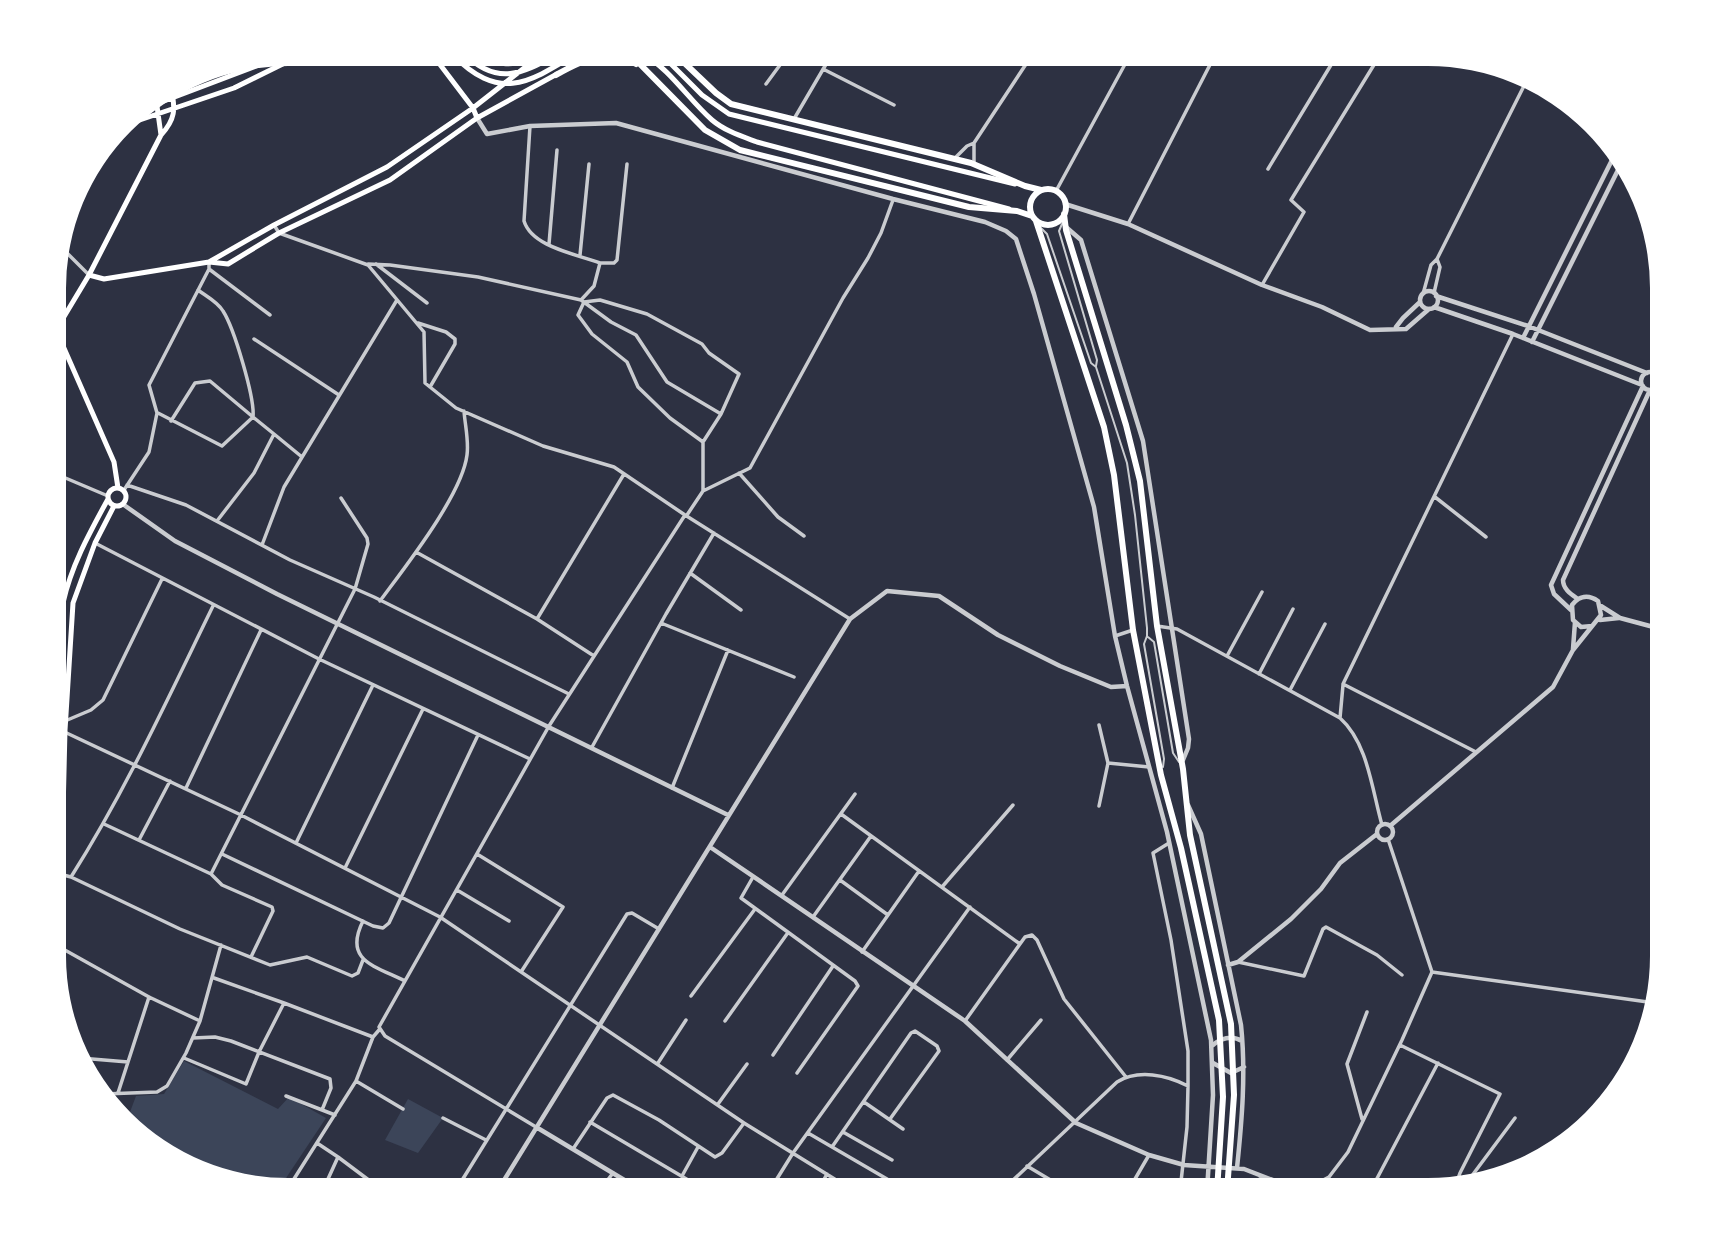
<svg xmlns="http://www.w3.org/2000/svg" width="1716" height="1245" viewBox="0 0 1716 1245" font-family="'Asap Condensed',sans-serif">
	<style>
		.green { fill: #3c4559 }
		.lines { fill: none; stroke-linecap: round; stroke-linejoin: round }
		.service { stroke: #caccd0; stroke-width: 2 }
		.minor { stroke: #caccd0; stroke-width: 3.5 }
		.tertiary { stroke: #caccd0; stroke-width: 4.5 }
		.secondary { stroke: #fff; stroke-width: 5 }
		.trunk { stroke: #fff; stroke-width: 6 }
	</style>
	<rect width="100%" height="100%" fill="#2d3142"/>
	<path class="green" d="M184,1061L278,1109L289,1097L326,1118L278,1190L213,1178L201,1169L200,1171L146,1142L127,1120L136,1096L164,1094Z
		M408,1099L443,1118L418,1153L385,1140Z"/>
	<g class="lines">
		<path class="service" d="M1062,224L1059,231L1097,360L1096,366
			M1041,228L1047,234L1091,363L1096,367L1127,463L1135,515L1147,628V636L1144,644L1164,759L1163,767
			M1148,637L1154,642L1173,753L1179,762"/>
		<path class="minor" d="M882,54L898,63
			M823,69L894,105
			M766,84L788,54
			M794,119L832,54
			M530,126L524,221C532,247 576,254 600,263L594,286L581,300
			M974,143L1032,55
			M956,157L967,146L974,143V163
			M1268,169L1337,55
			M1056,191L1130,55
			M1128,224L1215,55
			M274,225L279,233L368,265L424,332L425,383L456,408L543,446L614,467L685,515
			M549,244L557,150
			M60,246L88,274
			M580,255L589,164
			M600,263H614L617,260L627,164
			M368,264L390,265L478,277L581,300L611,322L636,335L667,382L721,414
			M376,264L427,303
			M209,269L270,315
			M1262,285L1304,212L1291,200L1380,55
			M198,290C206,296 218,302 223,311C234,328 255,398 253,417
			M1434,293L1440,267L1437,259
			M1423,294L1431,265L1437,259L1528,78
			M418,323L446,332L455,339V344L430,387
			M254,339L339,395
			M158,413L222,446L253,417L274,434
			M171,421L195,383L210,381L253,417
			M739,473L778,517L804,536
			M56,474L108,496
			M127,485L186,505L290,560L374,597L569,694
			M124,490L149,452L157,413L149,385L209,269V262
			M703,491V442L721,414L739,374L709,353L702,344L647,314L600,300L584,302L578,315L592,334L627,362L638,387L670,418L703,442
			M1435,497L1486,537
			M687,515L703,491L750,468L843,298L868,258L881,233L893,200
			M217,521L254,473L274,434L302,457
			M95,543L319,659L530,759
			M262,545L284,487L397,300
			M416,552L537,619L594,656
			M690,573L741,610
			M380,601C405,567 462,495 467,455C469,441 465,425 464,411
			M537,619L624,474
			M661,623L794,677
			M1157,626L1177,629L1340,718C1368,743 1372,790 1382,825
			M1115,636L1133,630
			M1227,656L1262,592
			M1259,674L1293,609
			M1290,690L1325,624
			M1340,718L1343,685
			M65,721L91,710L103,700L162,579
			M56,728L241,815L440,917L744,1123L854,1191
			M592,747L666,614L714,533
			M1476,752L1343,684L1513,334
			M1108,763L1149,767
			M186,788L261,630
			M672,788L728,650
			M1099,806L1108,763L1099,725
			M841,814L1020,944
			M104,824L211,874L222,885L272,907L273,911L251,957
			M139,840L170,781
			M296,843L373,685
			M222,854L373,926L383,928L389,923L478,735
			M477,854L563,907L521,972
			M345,868L423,709
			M56,873L71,877C126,790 168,698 213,606
			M211,874L355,589L368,544L367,538L341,498
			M71,877L180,929L270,965L307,957L352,976L358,973L363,960
			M753,877L741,898L855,981L858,986L797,1073
			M840,880L888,915
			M942,887L1013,805
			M457,890L509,921
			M782,895L855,794
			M813,917L871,836
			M363,921C343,961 375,966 405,981
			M63,949L149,997L200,1021
			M862,952L919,871
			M1238,962L1304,976L1323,929L1326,927L1377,955L1402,975
			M1432,972L1655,1003
			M691,996L755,909
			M284,1003L373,1037L379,1030
			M725,1021L787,934
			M965,1021L1025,937L1032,935L1037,940L1064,999L1126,1077
			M193,1038L215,1037L231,1041L330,1079L331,1088L322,1110
			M1400,1045L1500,1094L1460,1173L1456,1184
			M773,1055L833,966
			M80,1058L128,1062
			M184,1058L246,1084L259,1052L284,1003L214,978
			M1007,1060L1041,1020
			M658,1063L686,1020
			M356,1081L403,1109
			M118,1093L149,997
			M104,1094L157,1092L167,1086L186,1053L200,1021L221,945
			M286,1096L335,1115
			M864,1102L903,1129
			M718,1104L747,1064
			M443,1118L486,1140
			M1362,1119L1347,1064L1367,1012
			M590,1122L705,1190
			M536,1127L385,1036L379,1027L549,726L685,515L850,619
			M843,1132L892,1160
			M808,1133L887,1179
			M317,1143L338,1157
			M832,1147L911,1033L915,1031L937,1046L939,1051L890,1119
			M573,1149L607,1098L613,1095L659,1120L715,1157L722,1153L744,1123
			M1027,1166L1069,1191
			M682,1176L698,1147
			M1468,1181L1515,1118
			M1373,1186L1438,1063
			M287,1190L356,1081L373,1037
			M323,1190L338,1157L382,1190
			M456,1190L627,914L632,913L659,929
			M600,1190L613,1173
			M770,1190L793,1153L970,907
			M818,1190L827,1174
			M996,1191L1011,1182L1117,1082C1138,1069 1167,1075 1188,1086V1051L1171,940L1153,853L1169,843
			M1128,1191L1149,1155
			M1180,1191L1187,1127L1188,1086
			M1302,1191L1329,1177L1348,1152L1402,1040L1432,972L1388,839"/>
		<path class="tertiary" d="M477,118L487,134L530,126L616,123L893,199L985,222L1006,231L1016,239L1034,294L1094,507L1115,636L1127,686L1167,832L1211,1040L1213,1095L1207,1191
			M1065,204L1128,224L1262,285L1322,307L1370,330L1406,329L1429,309
			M1066,227L1081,240L1143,441L1189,739L1188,748L1183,760
			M1420 300a9 9 0 1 1 18 0a9 9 0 1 1-18 0Z
			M1436,296L1528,326L1647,373
			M1434,307L1513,334L1642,385
			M1396,327L1403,318L1420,302
			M1523,338L1614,156
			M1532,342L1621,164
			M1641 381a9 9 0 1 1 18 0a9 9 0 1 1-18 0Z
			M124,505L175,541L277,594L728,815
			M1578,599C1571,594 1563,589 1563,580L1650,390
			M1601,606L1620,618L1661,629
			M1571,610L1554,594L1551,585L1643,386
			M1600,620L1619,618
			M1573,649L1575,622
			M1188,805L1201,834L1241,1025C1246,1073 1242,1120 1237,1168
			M1377 832a8 8 0 1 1 16 0a8 8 0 1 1-16 0Z
			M1390,826L1553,687L1573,650L1601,615L1598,601C1588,594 1579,596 1572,605L1573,620L1581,627L1592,626
			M710,847L965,1021L1076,1123L1149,1155L1184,1165L1244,1169L1301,1191
			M1228,965L1238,962L1291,919L1321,889L1340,863L1377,834
			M1212,1046C1220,1038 1232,1035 1242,1041
			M1213,1063L1231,1073L1244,1067
			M536,1127L641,1190
			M498,1190L850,619L887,591L939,596L998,635L1060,666L1111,687L1127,686
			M1259,1191L1261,1176"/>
		<path class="secondary" d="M432,54L473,108L477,118
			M452,54C499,102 527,84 576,54
			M465,54C496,86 524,74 557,54
			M480,54C496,66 511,65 529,61
			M643,54C671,70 688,99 712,120C725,131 741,136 757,142L1009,209
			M661,54L702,95L729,114L1015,184
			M574,63L588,54
			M179,85L232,66
			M156,99L161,135
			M135,112L259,65L276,57
			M125,125L234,88L303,54
			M209,262L274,225L387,167L473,108L542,54
			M89,275L104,279L209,262L228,264L279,233L390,180L477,118L557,74
			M56,330L89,275L161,135C175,120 176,109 171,89
			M56,330L114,462L118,488
			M108 497a9 9 0 1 1 18 0a9 9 0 1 1-18 0Z
			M56,684C58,657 57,629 63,603C71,566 90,532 108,499
			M65,1013L61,896L65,730L73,603L95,543L114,506"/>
		<path class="trunk" d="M630,54L705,130L740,150L969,207L1017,211L1032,216
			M675,54L716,93L731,104L971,163L1025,186L1041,190
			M556,75C583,60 606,47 636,64
			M1030 207a18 18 0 1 1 36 0a18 18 0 1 1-36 0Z
			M1064,214L1066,230L1126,425L1140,481L1157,626L1183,769L1190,835L1231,1024L1234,1095L1227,1191
			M1036,221L1104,427L1114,475L1133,630L1161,775L1181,848L1219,1020L1223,1097L1217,1191"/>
	</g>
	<path d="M0 0H1716V1245H0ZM288 66H1428A222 222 0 0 1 1650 288V956A222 222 0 0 1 1428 1178H288A222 222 0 0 1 66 956V288A222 222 0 0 1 288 66Z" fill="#fff" fill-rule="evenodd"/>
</svg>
